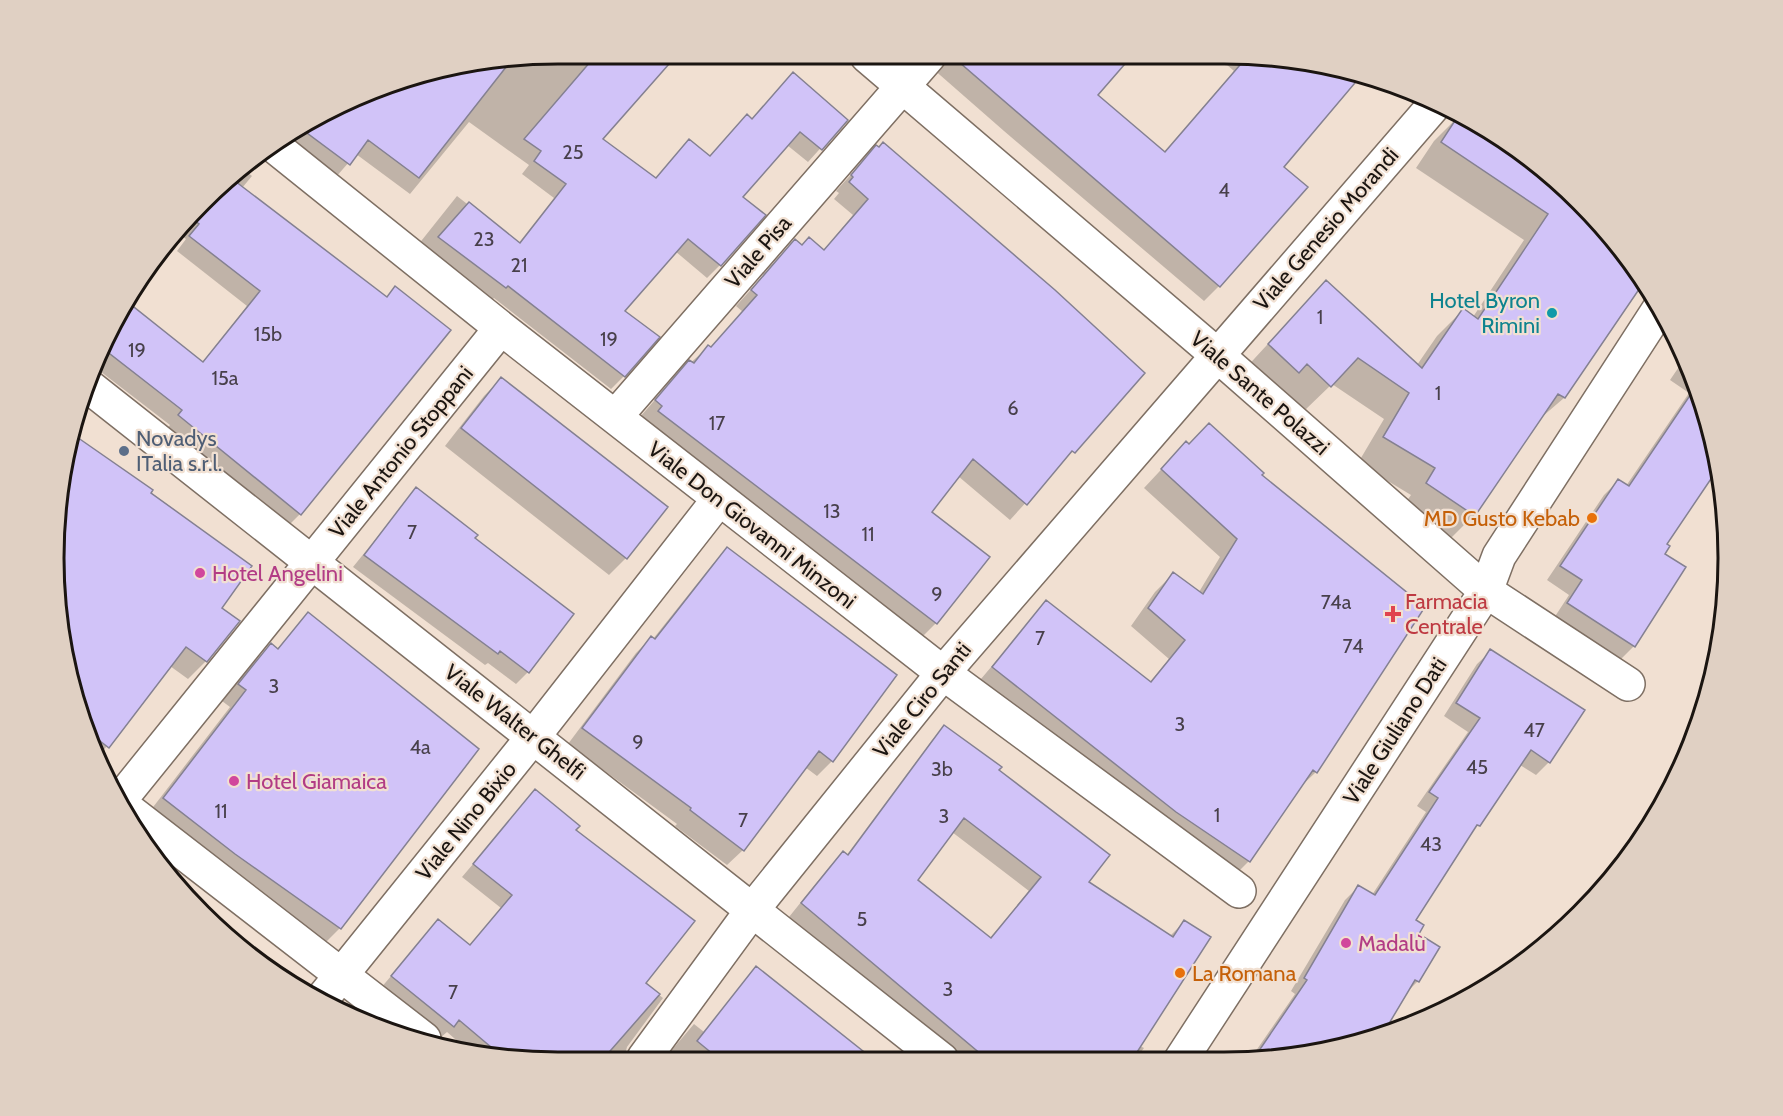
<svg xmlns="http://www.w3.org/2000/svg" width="1783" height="1116" viewBox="0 0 1783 1116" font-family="Cabin,sans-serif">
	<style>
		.sand { fill: #e4dab5 }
		.shadow { fill: #0003; fill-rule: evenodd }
		.building { fill: #d1c3f8; stroke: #848091; stroke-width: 1.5; fill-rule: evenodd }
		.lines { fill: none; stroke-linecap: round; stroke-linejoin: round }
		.minor-casing { stroke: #7e6f63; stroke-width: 36 }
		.minor { stroke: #fff; stroke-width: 33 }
		.culture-dot { fill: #0f9aa8; stroke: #f1e0d2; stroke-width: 2 }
		.service-dot { fill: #5c6f8a; stroke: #f1e0d2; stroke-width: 2 }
		.food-dot { fill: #e8710a; stroke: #f1e0d2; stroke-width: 2 }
		.hotel-dot { fill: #d1479c; stroke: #f1e0d2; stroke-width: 2 }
		.health-dot { fill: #e0444e; stroke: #f1e0d2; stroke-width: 2 }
		.labels { text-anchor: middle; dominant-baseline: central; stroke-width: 4.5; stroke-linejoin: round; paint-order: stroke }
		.number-label { font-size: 20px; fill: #48404b }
		.street-label { font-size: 22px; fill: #1b1511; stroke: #f1e0d2 }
		.culture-label { font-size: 22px; fill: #0d838f; stroke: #f1e0d2; text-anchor: end }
		.service-label { font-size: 22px; fill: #4e5e75; stroke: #f1e0d2; text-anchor: start }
		.food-label { font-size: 22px; fill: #c56008; stroke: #f1e0d2; text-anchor: end }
		.hotel-label { font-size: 22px; fill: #b23c85; stroke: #f1e0d2; text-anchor: start }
		.health-label { font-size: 22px; fill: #be3a42; stroke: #f1e0d2; text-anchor: start }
		.rim { fill: none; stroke: #1b1511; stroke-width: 3 }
	</style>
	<rect width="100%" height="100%" fill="#f1e0d2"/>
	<path class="sand" d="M1660,795L1666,798L1625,865L1600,891Z"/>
	<path class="shadow" d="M558,54L675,55L601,140L655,179L689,141L709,157L747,116L752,120H846L808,162L787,145L741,197L720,265L707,278L675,251L623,311L624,376L611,389L494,298L492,300L418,245L457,196L518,244L554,198L522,174L529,165L469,122L410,194L356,154L336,177L285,140L396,81Z
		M924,56L1129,57L1096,95L1163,153L1234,71L1219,58H1290L1359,76L1282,167L1219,286L1204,301L1004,131L932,68Z
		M1459,116L1549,175L1604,225L1643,280L1564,398L1536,422L1474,515L1448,541L1401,509L1411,495L1358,463L1384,419L1332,384L1304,411L1243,371L1301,308L1417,365L1437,336L1463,310L1473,317L1524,240L1416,168L1434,141Z
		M876,147L1143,373L1010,520L958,476L930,512L936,623L921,638L640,417L674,378L708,347L710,348L743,312L736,306L795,241L802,247L823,251L853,215L834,199L839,193L836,191Z
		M242,168L252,176L242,188L304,237L306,235L386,298L395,288L300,514L286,528L166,430L170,425L96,368L129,305L202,363L247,306L177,251L186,239L177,232Z
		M1685,358L1702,396L1718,465L1664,545L1634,646L1620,660L1554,618L1569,595L1547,580L1604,495L1618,481L1626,486L1689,393L1670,380Z
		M501,379L626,558L609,575L445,446L484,396Z
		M1209,425L1316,772L1298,789L1249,861L1231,879L975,686L1046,602L1149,683L1169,659L1131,626L1155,592L1173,574L1199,592L1220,557L1144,488L1186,443L1189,445Z
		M74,435L250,566L220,609L206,661L188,679L170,666L99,756L81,720L54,558Z
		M416,489L473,538L528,672L516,684L488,663L485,665L353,567Z
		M727,549L832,761L817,776L805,767L743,850L727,865L675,826L677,824L568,744L636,653L651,638L653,639L712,565Z
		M309,614L340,928L323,945L147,815L230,707L222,701L254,662L271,645L277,649Z
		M1491,651L1549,762L1536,775L1520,765L1470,834L1414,921L1418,981L1405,994L1344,1024L1329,1047L1249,1061L1295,994L1291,991L1345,900L1358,887L1372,895L1426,812L1417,806L1468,732L1444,716L1477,664Z
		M945,727L997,770L1087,883L1170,936L1184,922L1140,1046L1144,1048L1135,1060H960L789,917L830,866L844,853L846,856L932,740ZM952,832L1029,891L989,939L916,881Z
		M535,791L574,830L644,983L663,998L627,1047L624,1058H493L470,1052L447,1032L440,1038L380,989L438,921L469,946L501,908L462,877Z
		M756,968L848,1041L876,1059L665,1058L694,1024L704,1032Z"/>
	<path class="building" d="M597,54L677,55L603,139L656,178L689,139L710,156L747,114L752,119L793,72L848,120L822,150L800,132L743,197L766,215L721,266L688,239L625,311L660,337L625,377L508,286L506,288L438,237L469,202L520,243L566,184L534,161L541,151L524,139Z
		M952,56L1131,57L1098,95L1165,152L1246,58H1290L1360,77L1284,167L1308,187L1220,287Z
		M510,62L419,178L368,140L350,165L303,130L396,81Z
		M1458,116L1542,168L1604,225L1644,282L1565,398L1558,394L1475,516L1426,483L1435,468L1383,437L1409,393L1358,358L1331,387L1307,364L1299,373L1268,344L1326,280L1422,368L1463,308L1478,319L1548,214L1441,142Z
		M883,142L1055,290L1145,373L1075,453L1072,451L1027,505L973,459L932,512L990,557L937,624L658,411L662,406L655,400L689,360L694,363L708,345L711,347L757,295L751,290L795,239L802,245L809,237L824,250L868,199L849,182L853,177L851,175L876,145L879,147Z
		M231,178L387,297L395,286L451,330L301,515L178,415L182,410L105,350L130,304L203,362L260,291L189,236L199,224L191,218Z
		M501,377L668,507L627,559L461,428Z
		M1697,385L1719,467L1667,544L1670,546L1665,554L1686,567L1635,647L1567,603L1582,580L1560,566L1618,479L1629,486Z
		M1209,423L1264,473L1262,475L1425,607L1317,773L1313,770L1250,862L1176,812L992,667L1046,600L1151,682L1185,640L1148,608L1173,572L1203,594L1237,539L1161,469L1186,441L1189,444Z
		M74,435L153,490L151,493L252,566L222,608L240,621L207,662L186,647L109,748L86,730L81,720L54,558Z
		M416,487L478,535L475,538L574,614L529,673L500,651L498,654L364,555Z
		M727,547L897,675L833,762L819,751L744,851L690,810L691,808L582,728L651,636L655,639Z
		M308,612L479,749L341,929L235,854L163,798L246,690L238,684L271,643L278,649Z
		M1490,649L1585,710L1550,763L1531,750L1480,826L1477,825L1416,920L1424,925L1419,934L1440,947L1419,982L1415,980L1381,1037L1252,1061L1307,980L1304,978L1358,885L1375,895L1438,798L1429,792L1480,718L1456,703Z
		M944,725L1002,767L999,770L1110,855L1089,882L1173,937L1184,920L1211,937L1132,1060H988L801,903L843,851L848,855ZM964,818L1041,877L991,938L918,880Z
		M535,789L580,826L576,830L695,921L646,983L660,994L604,1058H504L459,1020L454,1027L391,976L438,919L470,945L512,895L473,864Z
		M756,966L873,1059H719L697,1041Z"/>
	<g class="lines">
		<defs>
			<path id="minor" d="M867,56L1216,354L1486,591L1628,684
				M274,146L501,328L943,673L1239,891
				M87,385L942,1060
				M615,417L929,56
				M120,800L501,328
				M123,806L424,1039
				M322,999L533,737L719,499
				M644,1058L753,909L943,673L1436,103
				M1180,1061L1486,591L1499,556L1661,306"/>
		</defs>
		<use href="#minor" class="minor-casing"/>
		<use href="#minor" class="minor"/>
	</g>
	<circle class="culture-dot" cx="1552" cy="313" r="6"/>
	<circle class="service-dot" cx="124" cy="451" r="6"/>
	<g class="food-dot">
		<circle cx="1592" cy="518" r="6"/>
		<circle cx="1180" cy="973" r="6"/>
	</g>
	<g class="hotel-dot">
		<circle cx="200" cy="573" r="6"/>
		<circle cx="234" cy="781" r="6"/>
		<circle cx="1346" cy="943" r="6"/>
	</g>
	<path class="health-dot" d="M1390 605h6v6h6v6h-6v6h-6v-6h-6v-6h6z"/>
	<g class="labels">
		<g class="number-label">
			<text x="573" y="152">25</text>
			<text x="1224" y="190">4</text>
			<text x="484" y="239">23</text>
			<text x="519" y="265">21</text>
			<text x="1320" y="317">1</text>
			<text x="268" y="334">15b</text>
			<text x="609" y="339">19</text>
			<text x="137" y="350">19</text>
			<text x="225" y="378">15a</text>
			<text x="1438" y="393">1</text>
			<text x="1013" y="408">6</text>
			<text x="717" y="423">17</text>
			<text x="832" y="511">13</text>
			<text x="412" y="532">7</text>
			<text x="868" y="534">11</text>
			<text x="937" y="594">9</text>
			<text x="1336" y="602">74a</text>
			<text x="1040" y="638">7</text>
			<text x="1353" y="646">74</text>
			<text x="274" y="686">3</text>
			<text x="1180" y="724">3</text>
			<text x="1534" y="730">47</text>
			<text x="638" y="742">9</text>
			<text x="420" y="747">4a</text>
			<text x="1477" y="767">45</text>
			<text x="942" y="769">3b</text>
			<text x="221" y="811">11</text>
			<text x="1217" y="815">1</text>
			<text x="944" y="816">3</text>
			<text x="743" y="820">7</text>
			<text x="1431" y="844">43</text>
			<text x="862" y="919">5</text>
			<text x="948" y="989">3</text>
			<text x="453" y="992">7</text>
		</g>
		<g class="street-label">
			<text transform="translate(1326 229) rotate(-49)">Viale Genesio Morandi</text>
			<text transform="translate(758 252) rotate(-49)">Viale Pisa</text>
			<text transform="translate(1260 393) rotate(41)">Viale Sante Polazzi</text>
			<text transform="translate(401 452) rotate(-51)">Viale Antonio Stoppani</text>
			<text transform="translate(752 525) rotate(38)">Viale Don Giovanni Minzoni</text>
			<text transform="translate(922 700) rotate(-51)">Viale Ciro Santi</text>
			<text transform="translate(515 722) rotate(38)">Viale Walter Ghelfi</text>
			<text transform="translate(1395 731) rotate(-57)">Viale Giuliano Dati</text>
			<text transform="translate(466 821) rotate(-51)">Viale Nino Bixio</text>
		</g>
		<g class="culture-label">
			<text x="1540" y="300">Hotel Byron<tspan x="1540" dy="25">Rimini</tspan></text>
		</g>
		<g class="service-label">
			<text x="136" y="438">Novadys<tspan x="136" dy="25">ITalia s.r.l.</tspan></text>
		</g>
		<g class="food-label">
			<text x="1580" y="518">MD Gusto Kebab</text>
			<text x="1192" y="973" text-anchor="start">La Romana</text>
		</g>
		<g class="hotel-label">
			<text x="212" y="573">Hotel Angelini</text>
			<text x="246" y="781">Hotel Giamaica</text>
			<text x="1358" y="943">Madalù</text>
		</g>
		<g class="health-label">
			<text x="1405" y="601">Farmacia<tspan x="1405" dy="25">Centrale</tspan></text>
		</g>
	</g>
	<path d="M0 0H1783V1116H0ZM558 64H1224A494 494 0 0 1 1718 558V558A494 494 0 0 1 1224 1052H558A494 494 0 0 1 64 558V558A494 494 0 0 1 558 64Z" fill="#e0d0c3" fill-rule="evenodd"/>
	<path class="rim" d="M558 64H1224A494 494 0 0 1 1718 558V558A494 494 0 0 1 1224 1052H558A494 494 0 0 1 64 558V558A494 494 0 0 1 558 64Z"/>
</svg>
